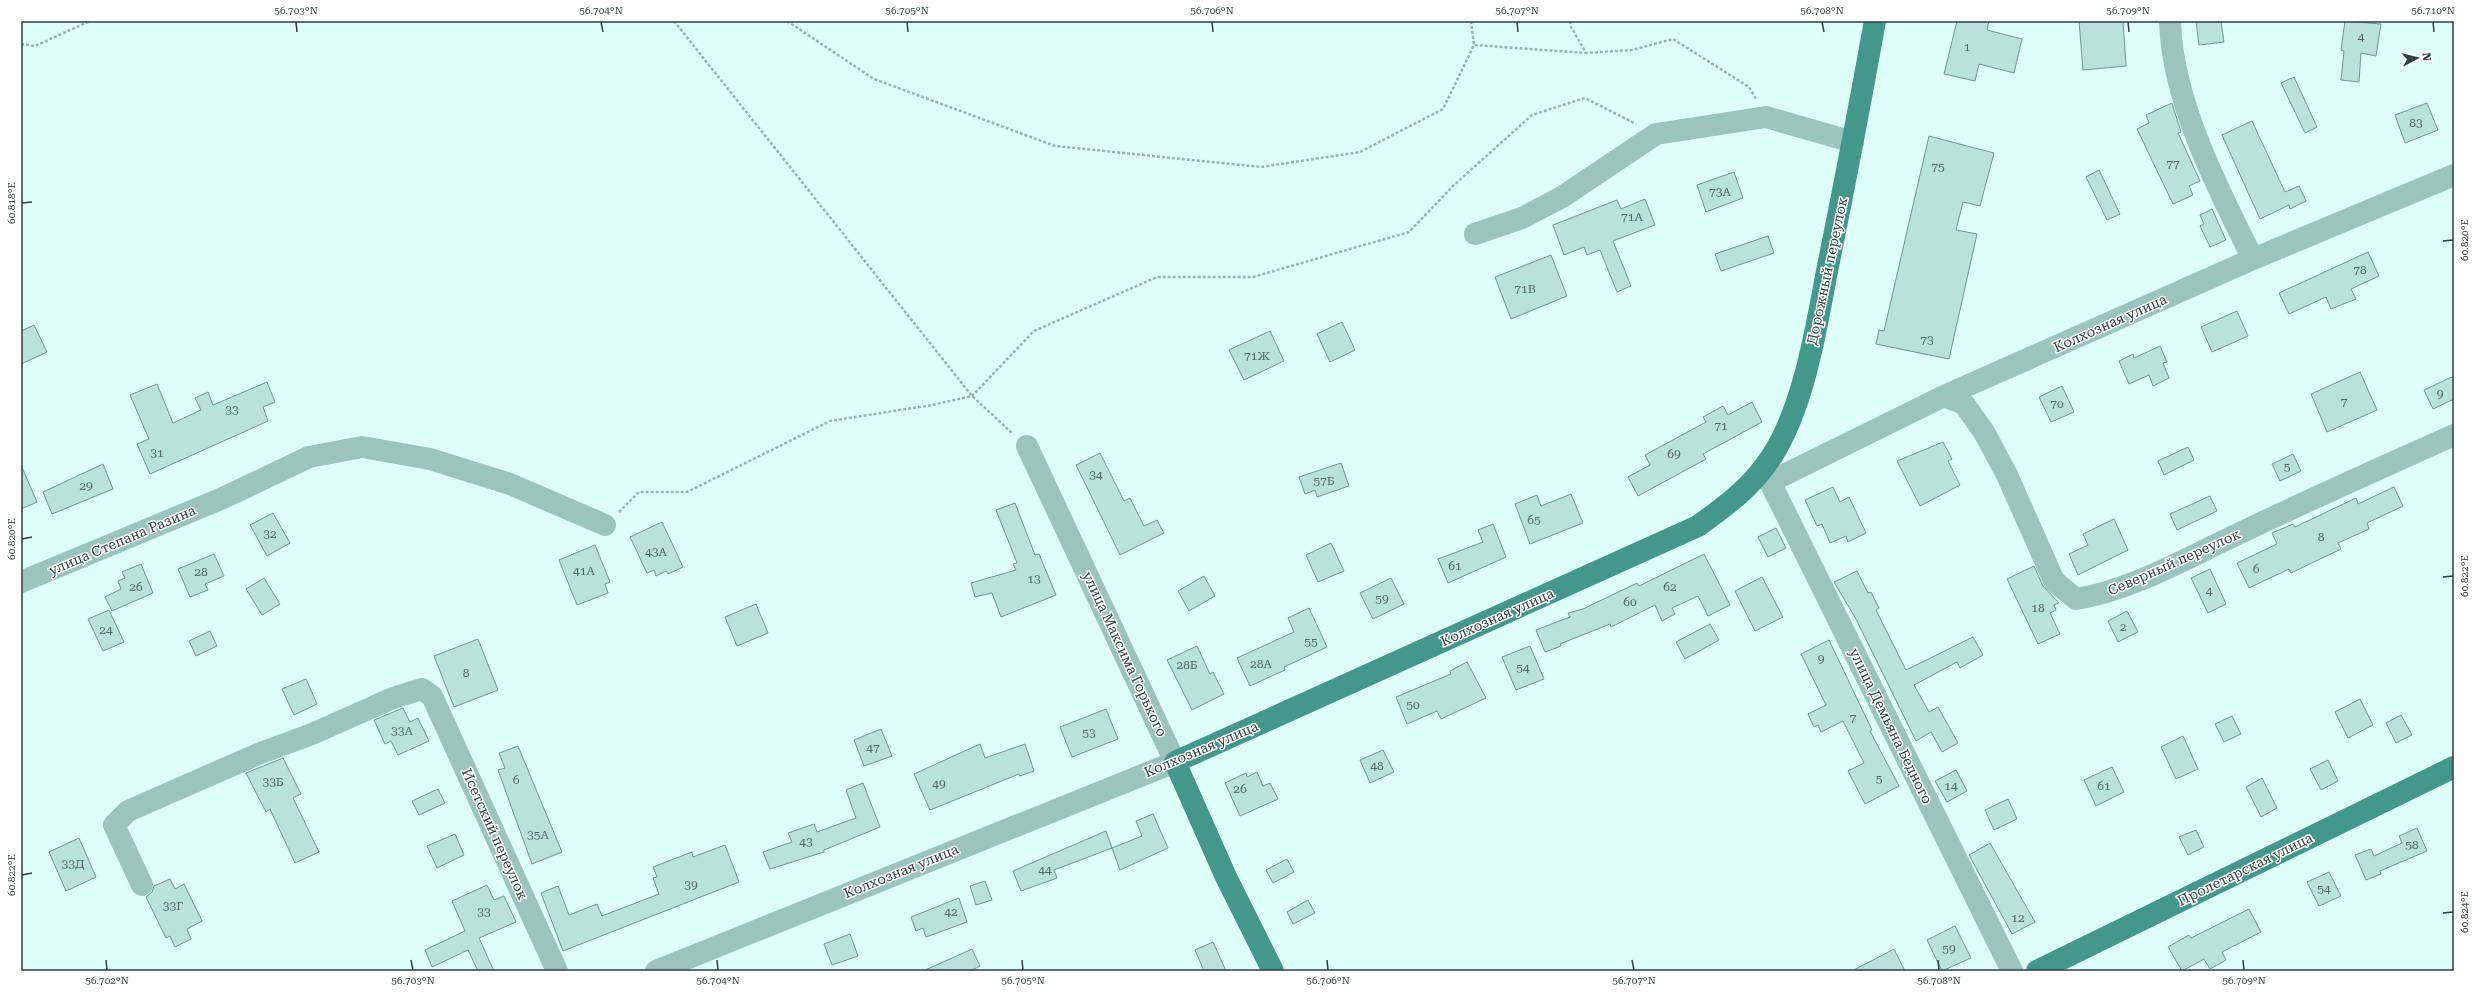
<svg xmlns="http://www.w3.org/2000/svg" width="2475" height="992" viewBox="0 0 2475 992" font-family="'Roboto Serif',serif">
	<style>
		.building { fill: #b9e2da; stroke: #6f968f }
		.lines { fill: none; stroke-linecap: round; stroke-linejoin: round }
		.path { stroke: #98b3ae; stroke-width: 2.5; stroke-dasharray: 3 2; stroke-linecap: butt }
		.minor { stroke: #9bc4bc; stroke-width: 22 }
		.major { stroke: #44988b; stroke-width: 22 }
		.ticks { fill: none; stroke: #2e3f3c; stroke-width: 1.5 }
		.labels { text-anchor: middle; dominant-baseline: central; stroke-width: 3; stroke-linejoin: round; paint-order: stroke }
		.number-label { font-size: 12px; fill: #516864 }
		.street-label { font-size: 14px; fill: #2e3f3c; stroke: #fff }
		.neatline { fill: none; stroke: #2e3f3c; stroke-width: 1.5 }
		.ticks-label { font-size: 10px; text-anchor: middle; fill: #2e3f3c }
	</style>
	<rect width="100%" height="100%" fill="#defff8"/>
	<path class="building" d="M1957,21H1989L1987,30L2022,39L2014,73L1979,64L1975,81L1944,74Z
		M2079,21H2123L2126,66L2083,70Z
		M2196,21H2221L2224,42L2199,45Z
		M2345,21L2381,24L2376,56L2361,53L2359,82L2341,80L2344,51L2341,50Z
		M2294,77L2317,127L2305,133L2281,83Z
		M2172,103L2181,132L2178,133L2200,181L2189,186L2193,195L2173,204L2137,129L2149,123L2146,115Z
		M2427,103L2438,130L2405,143L2395,115Z
		M2252,121L2285,192L2299,186L2306,201L2290,209L2289,205L2260,219L2222,135Z
		M1929,136L1994,153L1980,206L1963,202L1956,230L1977,234L1949,359L1876,344L1879,330L1884,331Z
		M2099,170L2120,214L2107,220L2086,177Z
		M1734,172L1743,198L1706,212L1697,185Z
		M1645,199L1655,225L1613,241L1631,286L1617,292L1600,250L1587,255L1584,247L1564,255L1553,225L1617,200L1621,209Z
		M2212,209L2226,240L2210,247L2200,226L2204,224L2200,215Z
		M1768,236L1774,253L1721,271L1715,254Z
		M2368,252L2379,276L2351,289L2356,299L2331,309L2326,297L2289,314L2279,293Z
		M1551,255L1567,296L1511,319L1495,277Z
		M2237,311L2248,336L2212,352L2201,327Z
		M1342,322L1355,350L1330,362L1317,334Z
		M34,325L47,352L21,364V331Z
		M1270,331L1284,361L1244,380L1229,350Z
		M2160,346L2167,362L2163,363L2169,378L2153,386L2149,375L2129,384L2119,361L2133,354L2134,358Z
		M2360,372L2377,410L2327,432L2311,394Z
		M2454,376V399L2433,409L2424,390Z
		M267,382L275,402L263,407L268,421L150,474L137,444L149,439L130,395L157,384L173,423L201,410L195,398L208,392L213,405Z
		M2062,386L2074,412L2051,422L2039,397Z
		M1752,402L1762,422L1703,454L1706,459L1638,496L1628,477L1650,465L1645,455L1706,422L1703,417L1723,406L1728,415Z
		M1943,442L1952,459L1948,461L1960,485L1920,506L1897,461Z
		M2188,447L2194,460L2164,475L2158,461Z
		M1100,453L1124,501L1130,498L1144,526L1157,520L1164,533L1120,555L1076,465Z
		M2293,454L2301,471L2280,481L2272,464Z
		M1341,463L1349,486L1317,497L1315,490L1305,494L1299,477Z
		M103,464L113,489L52,514L43,492Z
		M21,465L37,502L21,509Z
		M1833,487L1840,502L1849,497L1866,533L1848,542L1846,536L1830,543L1822,524L1817,526L1805,500Z
		M2394,487L2403,506L2367,523L2369,529L2338,543L2341,549L2291,573L2289,569L2249,588L2237,563L2277,544L2272,533L2293,524L2295,527L2356,498L2358,504Z
		M1571,494L1583,523L1530,544L1515,504L1537,495L1541,506Z
		M2210,496L2217,511L2177,530L2170,514Z
		M1015,503L1035,555L1039,554L1056,595L1001,617L992,593L975,597L971,583L1016,570L1013,564L1017,563L996,510Z
		M273,513L290,543L267,556L250,525Z
		M2114,519L2128,550L2078,575L2069,554L2088,545L2083,534Z
		M662,522L683,567L668,574L666,571L656,576L654,570L647,573L630,537Z
		M1493,524L1506,557L1448,583L1438,559L1483,542L1478,530Z
		M1776,528L1786,548L1768,557L1758,537Z
		M1331,543L1344,571L1318,582L1306,555Z
		M595,545L610,582L605,584L608,593L577,605L559,560Z
		M214,554L224,576L205,584L208,590L190,597L178,569Z
		M1704,554L1730,605L1708,616L1698,596L1672,608L1675,614L1662,621L1655,605L1611,627L1610,624L1560,644L1561,646L1545,652L1536,630L1570,617L1568,613L1583,609L1637,583L1639,586Z
		M141,564L153,593L112,611L105,597L121,589L118,581L125,578L122,572Z
		M2034,566L2043,586L2059,603L2054,605L2056,610L2050,613L2060,634L2038,644L2007,579Z
		M2210,569L2226,604L2208,613L2191,578Z
		M1857,571L1868,593L1871,592L1879,608L1876,610L1906,670L1973,637L1983,655L1960,668L1957,662L1914,685L1929,712L1938,707L1958,743L1942,752L1931,732L1916,741L1856,619L1834,582Z
		M1204,576L1215,596L1189,611L1178,591Z
		M1762,577L1783,617L1755,631L1735,591Z
		M264,578L280,604L262,615L246,589Z
		M1391,578L1404,604L1373,619L1360,593Z
		M756,604L768,633L737,646L725,617Z
		M1309,608L1327,647L1284,667L1285,670L1250,686L1237,658L1294,632L1288,618Z
		M109,610L124,642L103,651L88,619Z
		M2127,611L2138,632L2118,642L2108,621Z
		M1710,624L1719,640L1685,659L1676,642Z
		M210,631L217,646L196,656L189,641Z
		M478,639L498,690L454,707L434,656Z
		M1829,640L1872,730L1870,731L1899,786L1865,804L1848,771L1864,763L1843,721L1821,732L1818,725L1814,727L1808,714L1826,705L1801,654Z
		M1197,646L1210,674L1213,672L1224,694L1192,710L1167,660Z
		M1530,646L1544,679L1516,690L1502,657Z
		M1467,662L1486,698L1441,719L1437,711L1407,724L1396,697L1451,674L1450,671Z
		M306,679L317,704L294,715L282,689Z
		M2360,699L2373,725L2348,738L2335,712Z
		M403,708L410,722L418,718L429,741L398,755L391,741L385,744L374,720Z
		M1106,709L1118,739L1072,757L1060,727Z
		M2401,715L2412,735L2396,743L2386,723Z
		M2232,716L2241,734L2224,742L2215,724Z
		M881,729L892,756L864,766L854,740Z
		M2183,736L2198,769L2176,779L2161,747Z
		M980,744L985,758L1025,744L1034,771L1020,776L1019,774L930,810L914,774Z
		M518,746L562,852L532,864L498,770L505,768L499,753Z
		M1383,750L1394,772L1370,783L1360,760Z
		M283,758L301,794L293,798L319,852L295,863L270,809L266,812L246,773Z
		M2328,760L2338,781L2321,790L2310,769Z
		M2112,767L2124,792L2096,806L2084,780Z
		M1956,770L1967,791L1947,802L1935,781Z
		M1257,772L1263,786L1270,783L1278,799L1240,816L1225,783L1246,773L1247,777Z
		M2262,778L2277,808L2261,817L2246,787Z
		M863,783L880,827L824,850V852L770,869L763,852L792,842L788,833L814,824L817,832L856,818L846,790Z
		M438,789L445,803L419,815L412,801Z
		M2008,799L2017,819L1994,830L1985,810Z
		M1153,814L1168,848L1120,870L1112,848L1142,836L1136,821Z
		M2417,828L2427,851L2380,871L2381,874L2366,880L2355,855L2371,849L2374,856L2402,843L2399,836Z
		M2196,830L2204,847L2188,855L2179,837Z
		M1106,831L1112,848L1054,870L1057,878L1021,891L1013,871Z
		M455,834L464,855L437,868L427,846Z
		M79,838L96,877L66,891L49,852Z
		M1990,843L2035,922L2012,934L1969,855Z
		M725,845L739,882L563,951L541,893L558,886L569,915L597,904L602,916L659,894L653,878L657,877L653,867L692,852L693,857Z
		M1287,859L1294,872L1273,883L1266,870Z
		M2329,872L2341,896L2319,906L2307,882Z
		M170,879L175,889L184,884L202,921L187,929L191,939L175,947L170,936L166,938L146,897L152,892L154,886Z
		M985,881L992,900L976,905L970,886Z
		M487,885L494,900L504,896L516,922L479,938L494,971H478L468,950L432,967L425,950L465,931L452,901Z
		M959,898L967,922L926,937L923,928L916,931L911,917Z
		M1308,900L1315,913L1293,924L1287,912Z
		M2249,909L2261,932L2222,952L2226,960L2210,969L2204,959L2182,971L2168,947L2189,935L2191,938Z
		M1955,926L1971,958L1942,971L1927,940Z
		M850,934L858,956L832,965L824,944Z
		M1213,942L1226,971H1204L1195,950Z
		M972,949L980,966L970,971H923Z
		M1894,949L1905,971H1852Z"/>
	<g class="lines">
		<path class="path" d="M674,21L972,396L1012,433
			M787,21L874,79L1055,146L1261,167L1360,152L1443,109L1474,45L1586,53
			M1471,21L1474,45
			M1570,21L1571,27L1586,53L1632,50L1673,39L1749,87L1756,99
			M21,44L35,46L90,21
			M619,512L639,492H687L830,421L932,405L972,396L1034,331L1157,277H1253L1409,232L1453,186L1532,115L1585,98L1636,124"/>
		<path class="minor" d="M2170,21C2172,101 2218,189 2253,259
			M1475,234L1522,218L1562,197L1656,134L1766,117L1853,142
			M1944,396L1964,404L1984,432L2007,475L2054,581L2076,599C2132,590 2184,559 2236,535C2308,500 2381,468 2454,435
			M1770,482L1944,396L2253,259L2454,175
			M1770,482L2012,971
			M21,582L223,498L309,457L362,447L430,459L510,484L605,525
			M142,885L114,825L128,811L258,754L312,734L393,698L422,689L432,696L557,971
			M656,971L1175,762L1027,446"/>
		<path class="major" d="M1273,971L1226,877L1175,762L1698,526C1726,506 1753,486 1772,456C1804,406 1816,329 1827,271C1844,188 1860,104 1875,21
			M2037,971L2454,767"/>
	</g>
	<path class="ticks" d="M296,22L297,32M601,22L603,32M907,22L908,32M1212,22L1213,32M1517,22L1518,32M1822,22L1824,32M2128,22L2129,32M2433,22L2434,32M22,203L32,202M2443,241L2453,240M22,539L32,537M2443,577L2453,576M22,875L32,873M2443,913L2453,912M106,960L107,970M411,960L413,970M717,960L718,970M1022,960L1023,970M1327,960L1328,970M1632,960L1634,970M1938,960L1939,970M2243,960L2244,970"/>
	<g class="labels">
		<g class="number-label">
			<text x="2361" y="37">4</text>
			<text x="1967" y="47">1</text>
			<text x="2416" y="123">83</text>
			<text x="2173" y="164">77</text>
			<text x="1938" y="167">75</text>
			<text x="1720" y="192">73А</text>
			<text x="1632" y="217">71А</text>
			<text x="2360" y="270">78</text>
			<text x="1525" y="289">71В</text>
			<text x="1927" y="340">73</text>
			<text x="1257" y="356">71Ж</text>
			<text x="2440" y="394">9</text>
			<text x="2344" y="402">7</text>
			<text x="2057" y="404">70</text>
			<text x="232" y="410">33</text>
			<text x="1721" y="426">71</text>
			<text x="157" y="453">31</text>
			<text x="1674" y="454">69</text>
			<text x="2287" y="467">5</text>
			<text x="1096" y="475">34</text>
			<text x="1324" y="481">57Б</text>
			<text x="86" y="486">29</text>
			<text x="1534" y="520">65</text>
			<text x="270" y="534">32</text>
			<text x="2321" y="537">8</text>
			<text x="656" y="552">43А</text>
			<text x="1455" y="566">61</text>
			<text x="2256" y="569">6</text>
			<text x="584" y="571">41А</text>
			<text x="201" y="572">28</text>
			<text x="1034" y="579">13</text>
			<text x="136" y="587">26</text>
			<text x="1670" y="587">62</text>
			<text x="2209" y="591">4</text>
			<text x="1382" y="599">59</text>
			<text x="1630" y="602">60</text>
			<text x="2038" y="608">18</text>
			<text x="2123" y="627">2</text>
			<text x="106" y="630">24</text>
			<text x="1311" y="642">55</text>
			<text x="1821" y="659">9</text>
			<text x="1261" y="664">28А</text>
			<text x="1187" y="665">28Б</text>
			<text x="1523" y="668">54</text>
			<text x="466" y="673">8</text>
			<text x="1413" y="705">50</text>
			<text x="1853" y="718">7</text>
			<text x="402" y="731">33А</text>
			<text x="1089" y="733">53</text>
			<text x="873" y="748">47</text>
			<text x="1377" y="766">48</text>
			<text x="1879" y="779">5</text>
			<text x="516" y="780">6</text>
			<text x="273" y="782">33Б</text>
			<text x="939" y="784">49</text>
			<text x="1951" y="786">14</text>
			<text x="2104" y="786">61</text>
			<text x="1240" y="789">26</text>
			<text x="538" y="835">35А</text>
			<text x="806" y="842">43</text>
			<text x="2412" y="845">58</text>
			<text x="73" y="864">33Д</text>
			<text x="1045" y="870">44</text>
			<text x="691" y="885">39</text>
			<text x="2324" y="889">54</text>
			<text x="173" y="906">33Г</text>
			<text x="484" y="912">33</text>
			<text x="951" y="912">42</text>
			<text x="2018" y="918">12</text>
			<text x="1949" y="949">59</text>
		</g>
		<g class="street-label">
			<text transform="translate(1827 271) rotate(-78)">Дорожный переулок</text>
			<text transform="translate(2110 323) rotate(-24)">Колхозная улица</text>
			<text transform="translate(122 540) rotate(-23)">улица Степана Разина</text>
			<text transform="translate(2174 562) rotate(-24)">Северный переулок</text>
			<text transform="translate(1497 617) rotate(-24)">Колхозная улица</text>
			<text transform="translate(1125 654) rotate(65)">улица Максима Горького</text>
			<text transform="translate(1891 726) rotate(64)">улица Демьяна Бедного</text>
			<text transform="translate(1201 749) rotate(-23)">Колхозная улица</text>
			<text transform="translate(495 834) rotate(66)">Исетский переулок</text>
			<text transform="translate(2245 869) rotate(-26)">Пролетарская улица</text>
			<text transform="translate(901 871) rotate(-22)">Колхозная улица</text>
		</g>
	</g>
	<rect width="2475" height="992" fill="none" stroke="#ffffff" stroke-width="44"/>
	<g transform="translate(2417 58) rotate(83)" stroke="#ffffff" stroke-width="3" paint-order="stroke">
	<path d="M0-3L7 15L0 10L-7 15Z" fill="#2e3f3c"/>
	<text y="-6" font-size="11" font-weight="bold" text-anchor="middle" fill="#2e3f3c">N</text>
	</g>
	<rect x="22" y="22" width="2431" height="948" class="neatline"/>
	<g class="ticks-label">
		<text x="296" y="14">56.703°N</text>
		<text x="601" y="14">56.704°N</text>
		<text x="907" y="14">56.705°N</text>
		<text x="1212" y="14">56.706°N</text>
		<text x="1517" y="14">56.707°N</text>
		<text x="1822" y="14">56.708°N</text>
		<text x="2128" y="14">56.709°N</text>
		<text x="2433" y="14">56.710°N</text>
		<text transform="translate(11 203) rotate(-90)" y="4">60.818°E</text>
		<text transform="translate(2464 240) rotate(-90)" y="4">60.820°E</text>
		<text transform="translate(11 539) rotate(-90)" y="4">60.820°E</text>
		<text transform="translate(2464 576) rotate(-90)" y="4">60.822°E</text>
		<text transform="translate(11 875) rotate(-90)" y="4">60.822°E</text>
		<text transform="translate(2464 912) rotate(-90)" y="4">60.824°E</text>
		<text x="107" y="984">56.702°N</text>
		<text x="413" y="984">56.703°N</text>
		<text x="718" y="984">56.704°N</text>
		<text x="1023" y="984">56.705°N</text>
		<text x="1328" y="984">56.706°N</text>
		<text x="1634" y="984">56.707°N</text>
		<text x="1939" y="984">56.708°N</text>
		<text x="2244" y="984">56.709°N</text>
	</g>
</svg>
